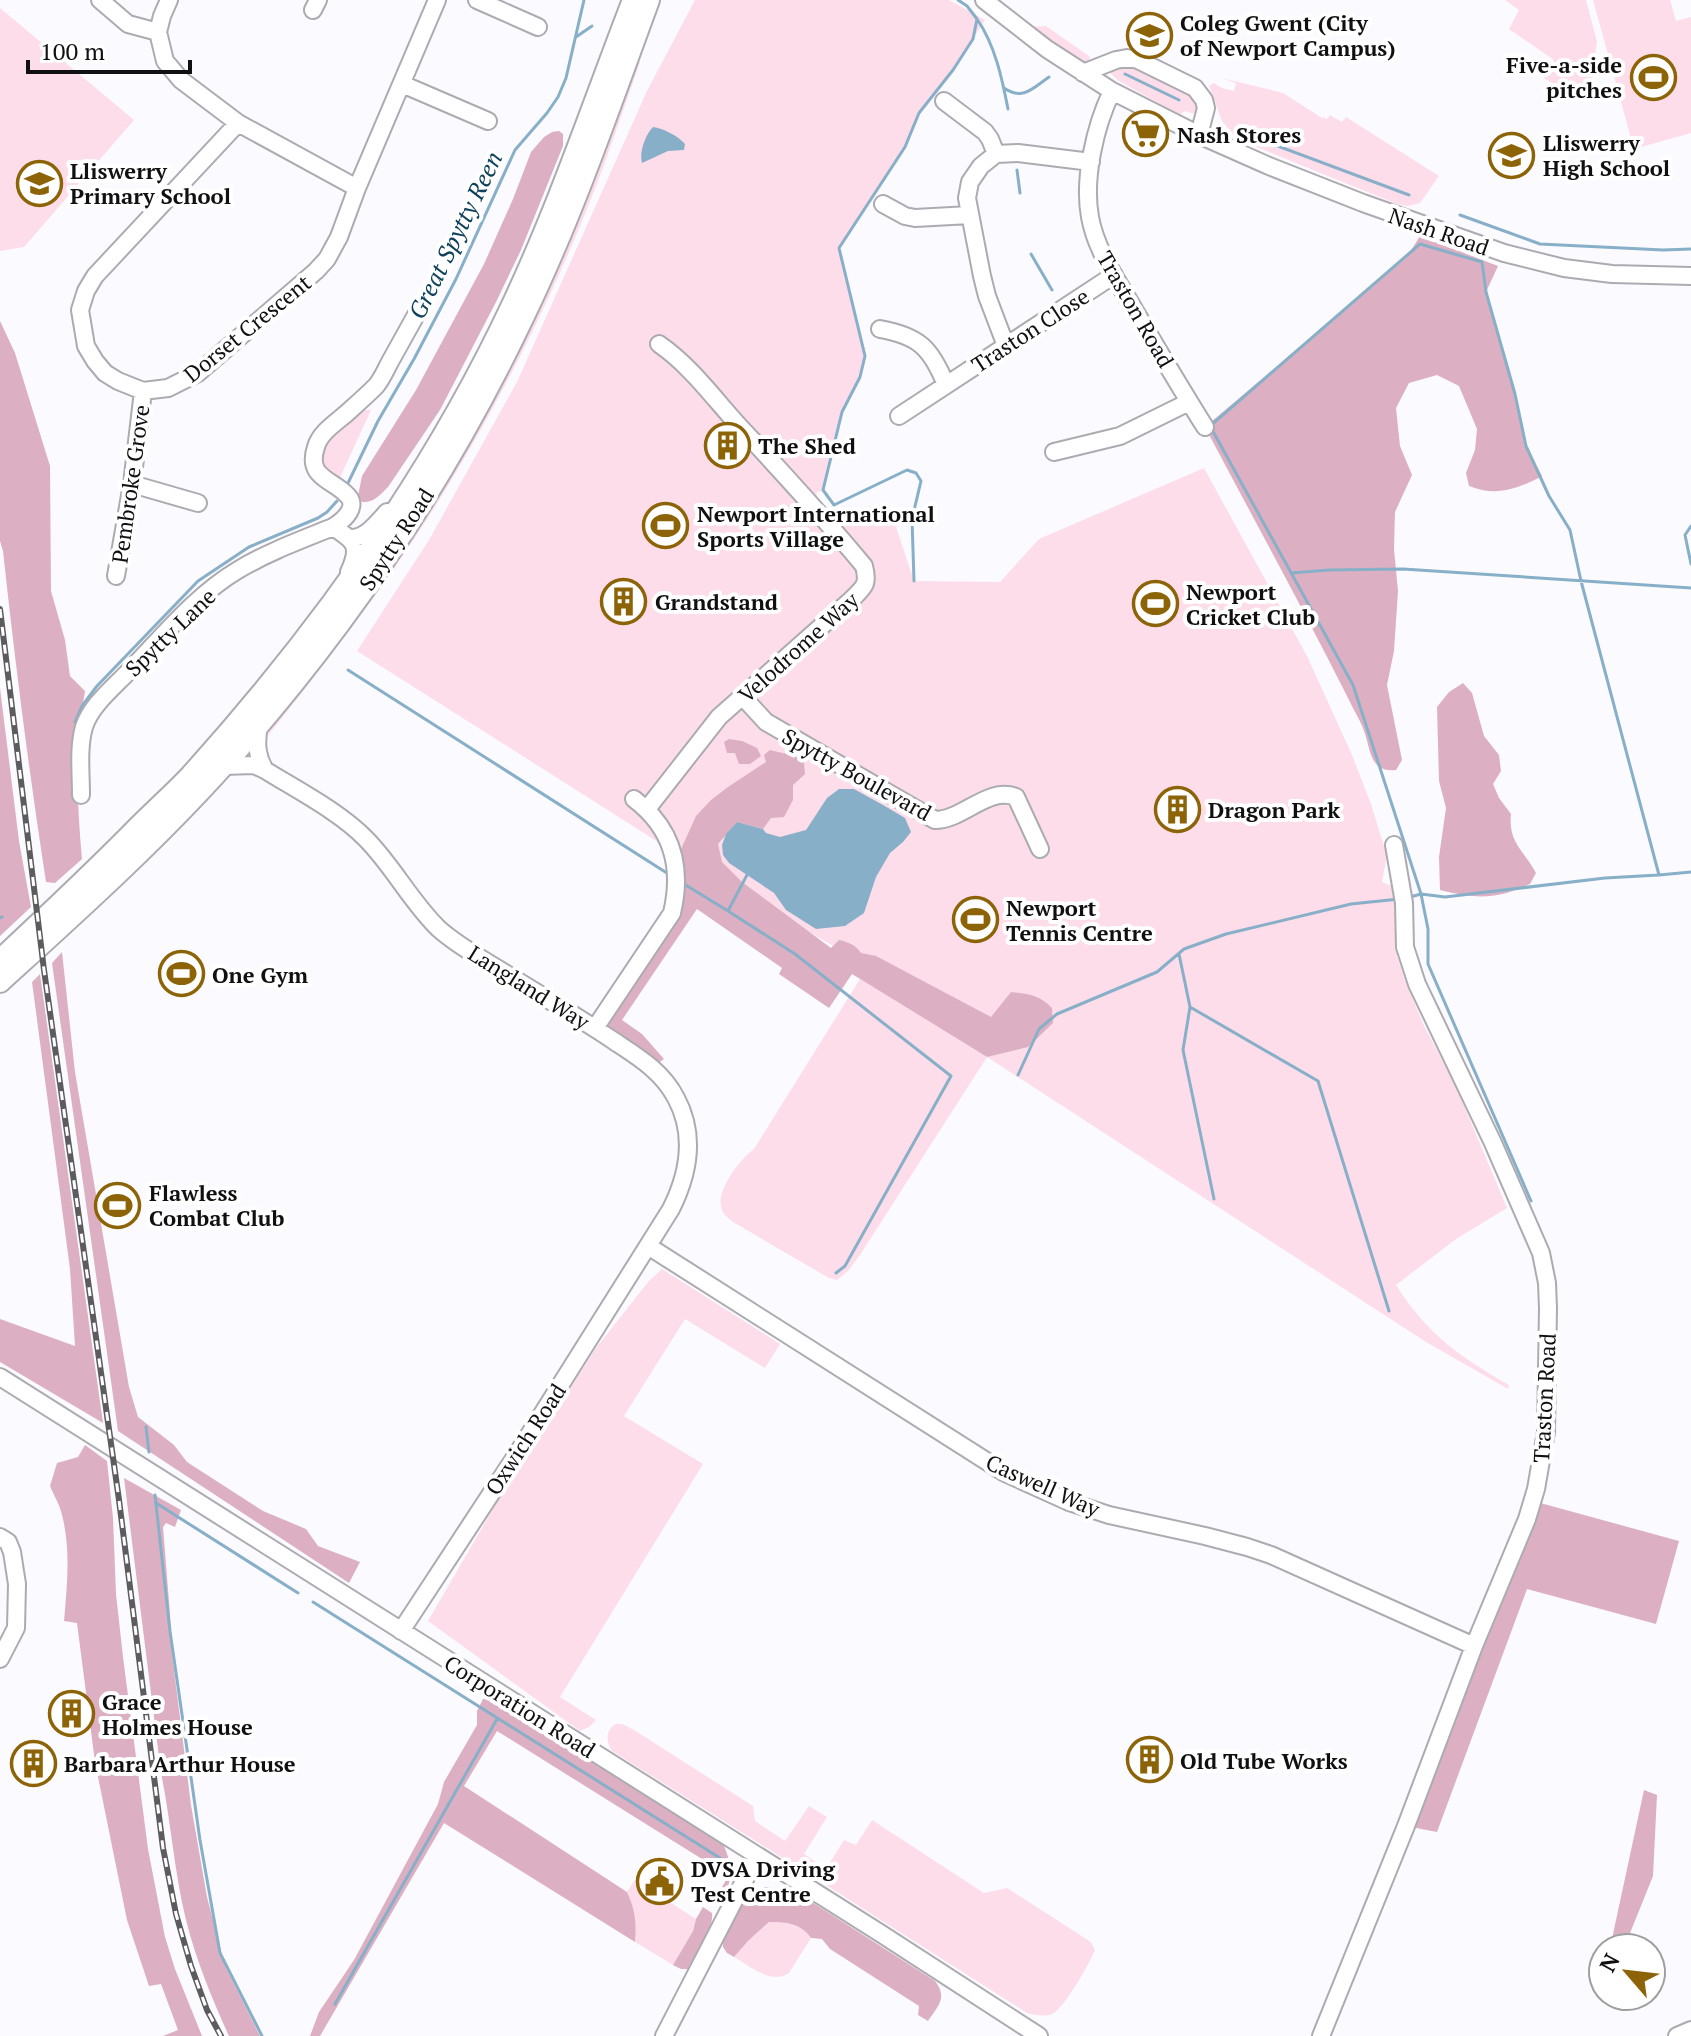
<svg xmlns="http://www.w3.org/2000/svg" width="1691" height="2036" viewBox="0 0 1691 2036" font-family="'PT Serif',serif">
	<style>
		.green { fill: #fdddea }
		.forest { fill: #dcb0c2 }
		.water { fill: #88afc8 }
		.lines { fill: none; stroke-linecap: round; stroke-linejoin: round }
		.stream { stroke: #88afc8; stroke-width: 3 }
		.minor-casing { stroke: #acabb1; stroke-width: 20 }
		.major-casing { stroke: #acabb1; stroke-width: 24 }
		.minor { stroke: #fff; stroke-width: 16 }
		.major { stroke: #fff; stroke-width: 20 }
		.rail-casing { stroke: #5c5c5f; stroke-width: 6 }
		.rail { stroke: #fff; stroke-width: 3; stroke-dasharray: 9; stroke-linecap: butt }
		.labels { text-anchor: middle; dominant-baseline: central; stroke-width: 8; stroke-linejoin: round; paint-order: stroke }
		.poi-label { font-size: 22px; font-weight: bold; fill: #101012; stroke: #fff; text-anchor: start }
		.street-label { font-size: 22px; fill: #101012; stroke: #fff }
		.water-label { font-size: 24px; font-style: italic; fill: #0f425c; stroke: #fff }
	</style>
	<rect width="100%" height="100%" fill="#fbfaff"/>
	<path class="green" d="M695,0H949L985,20L953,70L919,113L905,147L839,248L865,356L860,377L842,412L823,490L816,493L822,507L835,513L888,503L914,581L1000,582L1039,539L1204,468L1307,656L1352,755L1371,804L1387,856L1382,882L1394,887L1397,956L1405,980L1424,1026L1454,1082L1507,1208L1456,1239L1396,1285C1428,1335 1459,1356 1509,1385L1508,1389L1426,1342L987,1057L860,1255L848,1271L837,1280L829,1278L733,1222C727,1217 722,1214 721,1206C717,1189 741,1158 754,1149L860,979L987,1057L994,1040L688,861L357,651L429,540L517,382L647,91Z
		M1505,0H1586L1597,42L1591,83L1580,85L1574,97L1544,78L1554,60L1509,29L1519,10Z
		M1593,0H1670L1676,21L1691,17V133L1634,149Z
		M0,8L134,120L24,247L0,251Z
		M1046,26L1089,56L1090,60L1078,63L1027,27Z
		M637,61L640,62C628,97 616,131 604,165C559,286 500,404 431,513C381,592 324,665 266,738L270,730L321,659L347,632L357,618L393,556Z
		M1122,65L1138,67L1195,95L1200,115L1184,111L1180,115L1119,81L1109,72Z
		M1222,78L1283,93L1322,118L1323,117L1327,119L1330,115L1342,122L1346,117L1439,176L1420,203L1407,206L1397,204L1237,139L1222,121L1209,86L1214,83L1222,88L1234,91L1236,83Z
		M365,410H371L338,482C324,475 317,457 325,442C330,433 351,419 359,411Z
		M662,1269L780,1344L765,1368L685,1319L624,1416L703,1464L560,1697L596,1720L589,1727L580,1731L428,1621L497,1502L596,1348L649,1281Z
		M616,1724H622L634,1730L753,1806L755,1821L785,1841L809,1806L827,1817L804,1854L826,1869L844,1840L856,1845L872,1820L984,1893L1007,1888L1091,1942L1095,1950C1090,1963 1063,2010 1052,2014C1044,2017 1035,2015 1027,2013L829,1887L612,1751C606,1742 605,1730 616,1724Z
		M635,1880L696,1919L693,1931L673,1965L635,1942C637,1923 635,1909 627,1892Z
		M769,1922C785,1922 801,1923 811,1938L789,1973C771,1985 750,1966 734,1957L748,1941Z"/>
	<path class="forest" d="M559,131L563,134V146L521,250L496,302L440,410L388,487C380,495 374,503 362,502L358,496L362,476L416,390L484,264L513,199L531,152L544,137L552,132Z
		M1420,236L1498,266L1486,292L1515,394L1526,446L1542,476C1518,489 1496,497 1469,486L1466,473L1475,450L1477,429L1459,386L1437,375L1409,383L1396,408L1400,446L1412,475L1395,512L1394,549L1398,591L1394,651L1387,685L1402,760L1396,770C1368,773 1371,747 1363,728C1359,718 1353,709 1349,700C1303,608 1253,518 1205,427L1407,257Z
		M0,321L15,353L50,466L51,591L65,640L70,676L85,691C74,747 77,803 82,859L55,883L46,882C29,772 15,662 3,551L0,541Z
		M1463,683L1472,693L1484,736L1499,755L1501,771L1493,784L1499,798L1511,814C1508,843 1523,849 1536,873L1530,884C1495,900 1477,899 1440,890L1439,857L1446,808L1439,781L1437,707L1449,692Z
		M0,688L19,841L31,907L0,936Z
		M729,739L742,741L757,748L761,756L750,764H739L735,753H727L724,742Z
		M770,750L795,756L804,763L805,774L793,785V800L784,817L771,818L763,829L737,822L718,844L722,862L742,882L831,948L839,940C848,942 856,945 861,953L876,956L991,1017L1011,992C1029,994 1039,995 1052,1008L1053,1023L1028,1047L987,1057L852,974L829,1008L779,974L782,968L697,909L622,1020L642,1034L664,1059L654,1066L605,1031L607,1017L679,911L677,858L696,816L711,800L728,787L766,762L764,755Z
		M62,952L75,1072L129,1387L138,1417L174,1445L187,1462L263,1511L306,1529L318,1546L360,1562L349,1583L118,1431L52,963Z
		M40,974L103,1423L0,1362V1319L75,1346L70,1269L32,982Z
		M85,1445L107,1461L113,1518L116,1594L123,1657L148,1849L165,1937L175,1969L202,2036H163L178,2030L161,1984L149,1986L127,1920L95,1762L77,1623L64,1621C67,1586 71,1550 62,1515C60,1505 54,1496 50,1486L57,1463L78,1457Z
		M124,1478L181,1510L175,1527L166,1523L163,1527L170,1614L171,1646L191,1805L207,1897L225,1966L260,2036H229C212,1999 196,1960 186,1920C174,1871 171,1821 161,1773Z
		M1533,1501L1679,1541L1656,1624L1527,1589L1437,1832L1406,1826Z
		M483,1699H490L723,1844C732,1863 734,1880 722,1898L716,1900L709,1898L714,1890L719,1892L725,1882L726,1874L497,1731L464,1786L627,1892C635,1909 637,1923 635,1942L444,1823L320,2036H310L319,2012L354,1960L438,1804L444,1782L477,1725V1711Z
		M1644,1790L1657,1795L1653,1876L1624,1948H1610Z
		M768,1887L790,1888L935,1981C948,1998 938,2006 928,2021L918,2015L919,2006L830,1949L822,1939L811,1938C801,1923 785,1922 769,1922L748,1941L734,1957L727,1953L723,1947C722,1931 741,1898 755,1890C759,1888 764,1888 768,1887Z
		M703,1907L712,1913C714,1931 696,1953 688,1969H681L673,1965L693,1931L696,1919Z"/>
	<path class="water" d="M653,127C663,128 678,136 685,144L684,150L668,151L642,163C639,153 645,135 653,127Z
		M839,789H854L883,805L905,818L911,832L903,842L890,853L876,877L864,913L845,926L816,929L786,910L774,893L729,863L723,855L722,845L726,834L737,822L763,829L766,833L780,837L806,830L827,798Z"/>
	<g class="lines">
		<path class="stream" d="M977,19C995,45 1002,78 1008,109
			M576,37L592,26
			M1125,74L1179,100
			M1004,88C1023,101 1033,88 1049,77
			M1235,130L1409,195
			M1017,170L1020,193
			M1460,215L1540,244L1663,250L1691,249
			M1031,254L1052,290
			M348,483L378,421L414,359L456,279L515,150L547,113L558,97L566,78L584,0
			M1691,526L1685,535L1691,564
			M1292,573L1329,570L1403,569L1691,588
			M914,581L912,519L921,481L916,473L907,470L834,505L823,490L842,412L860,377L865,356L839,248L905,147L919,113L953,70L973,39L977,19L967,6L958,0
			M348,670L670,875
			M75,722L82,706L97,686L198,581L249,547L318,518L327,512L337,501
			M747,875L728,911L795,954L951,1076L845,1266L836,1273
			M1659,875L1605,878L1445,897L1421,894L1353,685L1210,426L1420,244L1482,262L1486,292L1515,394L1526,446L1549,496L1570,530L1581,581L1659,875L1691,872
			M684,884L728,911
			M1410,897L1421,894L1428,929V964L1531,1201
			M0,918L2,917
			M1179,954L1190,1007L1318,1081L1389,1311
			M1190,1007L1183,1050L1214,1199
			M1018,1075L1039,1029L1057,1014L1157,972L1184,949L1226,934L1351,904L1399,899
			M146,1427L149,1452
			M155,1495L170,1631L200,1840L220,1953L262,2036
			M156,1503L298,1593
			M313,1602L720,1858
			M335,2004L497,1719"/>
		<defs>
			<path id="minor" d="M100,0L128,24L158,32
				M169,0L162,16L158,32L165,61L181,80L238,123L357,188
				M477,0L538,27
				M984,0L1047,49L1112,91L1199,135L1269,166L1363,203L1504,253L1564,268L1612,274L1691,276
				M313,10L318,0
				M1083,73L1116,60L1127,58L1138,60L1195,88L1204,100L1206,108L1199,135
				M402,84L488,121
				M1112,91C1095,126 1083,179 1090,217C1096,251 1118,281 1135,311C1158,350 1181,389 1205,427
				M944,101L985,132L990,139L996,154
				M238,123L95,276L86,291L80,310L86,346L95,361L105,373L118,381L143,391L168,388L198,373L316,271L327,259L339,237L357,188L437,0
				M883,204L905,216L915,218L970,215
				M880,329C919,336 931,348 946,385
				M1006,346L987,296L982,276L967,198L970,182L981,166L996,154L1018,153L1091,162
				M899,416L1114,275
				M1054,452L1120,436L1189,402
				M132,484L198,503
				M351,538C366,538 377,523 387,512
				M349,572C361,546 355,541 333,527C344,520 360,506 346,494C331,479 306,477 316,447C320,432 337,422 348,412C358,403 367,395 376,386C382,379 386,369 391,360C401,342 411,324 421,306
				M116,576L132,484L143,391
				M743,697L766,722L935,820C963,820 988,786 1016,797L1040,849
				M259,725C256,742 256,755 265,770
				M223,766L254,765L265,770C297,790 340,812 366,839C393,866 411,902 439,929C457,945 480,958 500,970C538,994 577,1016 614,1041C638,1057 662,1071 676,1098C696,1135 689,1173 671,1209L517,1454L401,1631
				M81,795C81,773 78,748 84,727C91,705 114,687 130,670C163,636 196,595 238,570C268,552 301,540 333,527
				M647,809L719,717L851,600C864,587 869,585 864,566C825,519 783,473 741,428C715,400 691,366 659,344
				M595,1028L672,913C683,866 672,828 634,799
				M648,1246L1005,1473L1069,1502L1109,1515L1205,1536L1247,1547L1271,1555L1474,1646
				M0,1377L880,1933L1039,2036
				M0,1537L8,1542L12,1552L17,1584L16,1628L0,1659
				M664,2036L757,1856
				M1321,2036L1406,1826L1474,1646L1527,1519L1536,1489L1546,1432L1548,1308L1547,1283L1541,1253L1493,1143L1417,984L1405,947L1404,903L1394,845
				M1677,2036L1691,2030"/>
			<path id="major" d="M0,960C47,916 94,872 139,826C156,809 174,793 191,775C319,633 432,476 513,303C559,205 594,101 633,0
				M0,982C77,912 155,842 225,764C345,630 448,477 525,314C574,212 610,106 649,0"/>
		</defs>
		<use href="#minor" class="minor-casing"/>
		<use href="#major" class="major-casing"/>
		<use href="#minor" class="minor"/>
		<use href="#major" class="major"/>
		<defs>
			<path id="rail" d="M0,609L44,970L119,1500L163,1848L176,1914L191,1966L207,2010L221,2036"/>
		</defs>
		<use href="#rail" class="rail-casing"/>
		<use href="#rail" class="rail"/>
	</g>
	<defs>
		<symbol id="university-ring" viewBox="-11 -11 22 22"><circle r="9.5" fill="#fff" stroke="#8d6307" stroke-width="1.5"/><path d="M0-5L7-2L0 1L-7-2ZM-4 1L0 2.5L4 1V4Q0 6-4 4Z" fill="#8d6307"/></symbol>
		<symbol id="stadium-ring" viewBox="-11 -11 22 22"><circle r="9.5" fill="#fff" stroke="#8d6307" stroke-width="1.5"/><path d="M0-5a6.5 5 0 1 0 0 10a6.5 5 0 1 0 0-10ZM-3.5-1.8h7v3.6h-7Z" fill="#8d6307"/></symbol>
		<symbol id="supermarket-ring" viewBox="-11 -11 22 22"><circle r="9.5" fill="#fff" stroke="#8d6307" stroke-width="1.5"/><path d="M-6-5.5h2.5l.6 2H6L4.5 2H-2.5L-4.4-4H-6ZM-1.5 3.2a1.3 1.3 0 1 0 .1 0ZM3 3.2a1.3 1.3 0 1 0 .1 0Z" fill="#8d6307"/></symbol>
		<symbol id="school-ring" viewBox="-11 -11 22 22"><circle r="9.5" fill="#fff" stroke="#8d6307" stroke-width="1.5"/><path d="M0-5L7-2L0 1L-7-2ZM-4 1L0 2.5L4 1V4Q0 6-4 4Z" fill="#8d6307"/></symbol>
		<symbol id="building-ring" viewBox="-11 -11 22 22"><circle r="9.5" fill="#fff" stroke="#8d6307" stroke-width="1.5"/><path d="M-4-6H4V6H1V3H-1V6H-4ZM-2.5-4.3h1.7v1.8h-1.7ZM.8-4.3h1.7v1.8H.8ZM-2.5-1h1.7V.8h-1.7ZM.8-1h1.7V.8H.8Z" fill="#8d6307"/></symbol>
		<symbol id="civic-ring" viewBox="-11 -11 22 22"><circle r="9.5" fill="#fff" stroke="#8d6307" stroke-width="1.5"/><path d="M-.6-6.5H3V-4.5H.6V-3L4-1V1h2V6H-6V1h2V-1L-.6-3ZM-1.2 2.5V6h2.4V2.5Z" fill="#8d6307"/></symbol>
	</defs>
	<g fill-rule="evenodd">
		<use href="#university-ring" x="1124" y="10" width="51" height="51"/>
		<use href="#stadium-ring" x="1628" y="52" width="51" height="51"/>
		<use href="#supermarket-ring" x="1120" y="108" width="51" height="51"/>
		<use href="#school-ring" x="1486" y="130" width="51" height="51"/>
		<use href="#school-ring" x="14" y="158" width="51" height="51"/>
		<use href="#building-ring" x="702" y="420" width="51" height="51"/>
		<use href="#stadium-ring" x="640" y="500" width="51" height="51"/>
		<use href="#building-ring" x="598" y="576" width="51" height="51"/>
		<use href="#stadium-ring" x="1130" y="578" width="51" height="51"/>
		<use href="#building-ring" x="1152" y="784" width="51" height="51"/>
		<use href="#stadium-ring" x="950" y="894" width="51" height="51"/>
		<use href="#stadium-ring" x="156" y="948" width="51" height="51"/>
		<use href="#stadium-ring" x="92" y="1180" width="51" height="51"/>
		<use href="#building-ring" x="46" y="1688" width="51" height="51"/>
		<use href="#building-ring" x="1124" y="1734" width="51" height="51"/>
		<use href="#building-ring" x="8" y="1738" width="51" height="51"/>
		<use href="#civic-ring" x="634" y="1856" width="51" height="51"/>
	</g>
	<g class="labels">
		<g class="poi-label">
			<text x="1180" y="22">Coleg Gwent (City<tspan x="1180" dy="25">of Newport Campus)</tspan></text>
			<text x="1622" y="64" text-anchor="end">Five-a-side<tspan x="1622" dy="25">pitches</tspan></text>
			<text x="1177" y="134">Nash Stores</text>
			<text x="1543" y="142">Lliswerry<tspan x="1543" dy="25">High School</tspan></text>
			<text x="70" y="170">Lliswerry<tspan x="70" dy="25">Primary School</tspan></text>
			<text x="758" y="445">The Shed</text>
			<text x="697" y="513">Newport International<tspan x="697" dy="25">Sports Village</tspan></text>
			<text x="1186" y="591">Newport<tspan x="1186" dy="25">Cricket Club</tspan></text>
			<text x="655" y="601">Grandstand</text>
			<text x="1208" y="809">Dragon Park</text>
			<text x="1006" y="907">Newport<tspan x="1006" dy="25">Tennis Centre</tspan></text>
			<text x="212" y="974">One Gym</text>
			<text x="149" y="1192">Flawless<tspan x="149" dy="25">Combat Club</tspan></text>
			<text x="102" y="1701">Grace<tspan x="102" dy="25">Holmes House</tspan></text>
			<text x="1180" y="1760">Old Tube Works</text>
			<text x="64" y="1763">Barbara Arthur House</text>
			<text x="691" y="1868">DVSA Driving<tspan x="691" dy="25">Test Centre</tspan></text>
		</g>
		<g class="street-label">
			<text transform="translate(1439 231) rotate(19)">Nash Road</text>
			<text transform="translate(1136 309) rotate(60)">Traston Road</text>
			<text transform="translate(247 328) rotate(-39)">Dorset Crescent</text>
			<text transform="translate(1030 330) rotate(-33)">Traston Close</text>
			<text transform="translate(130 484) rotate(-82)">Pembroke Grove</text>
			<text transform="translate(396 539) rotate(-57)">Spytty Road</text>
			<text transform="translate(170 632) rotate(-44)">Spytty Lane</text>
			<text transform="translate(798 647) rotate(-42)">Velodrome Way</text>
			<text transform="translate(857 774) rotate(29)">Spytty Boulevard</text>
			<text transform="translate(529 987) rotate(32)">Langland Way</text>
			<text transform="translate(1544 1398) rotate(-87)">Traston Road</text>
			<text transform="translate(525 1439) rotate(-57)">Oxwich Road</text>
			<text transform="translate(1043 1485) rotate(24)">Caswell Way</text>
			<text transform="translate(520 1706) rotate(32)">Corporation Road</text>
		</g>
		<g class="water-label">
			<text transform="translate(455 235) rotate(-64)">Great Spytty Reen</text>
		</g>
	</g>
	<g transform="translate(1627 1972) rotate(298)"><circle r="38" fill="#ffffff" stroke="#9f9fa0" stroke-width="2"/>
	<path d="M0-6L14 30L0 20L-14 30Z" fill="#8d6307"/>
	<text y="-12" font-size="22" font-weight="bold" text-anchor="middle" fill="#101012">N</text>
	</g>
	<path d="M28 60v12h162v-12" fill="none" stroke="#101012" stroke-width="4"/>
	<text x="40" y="60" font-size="24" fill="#101012" stroke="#ffffff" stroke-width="6" paint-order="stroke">100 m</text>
</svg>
